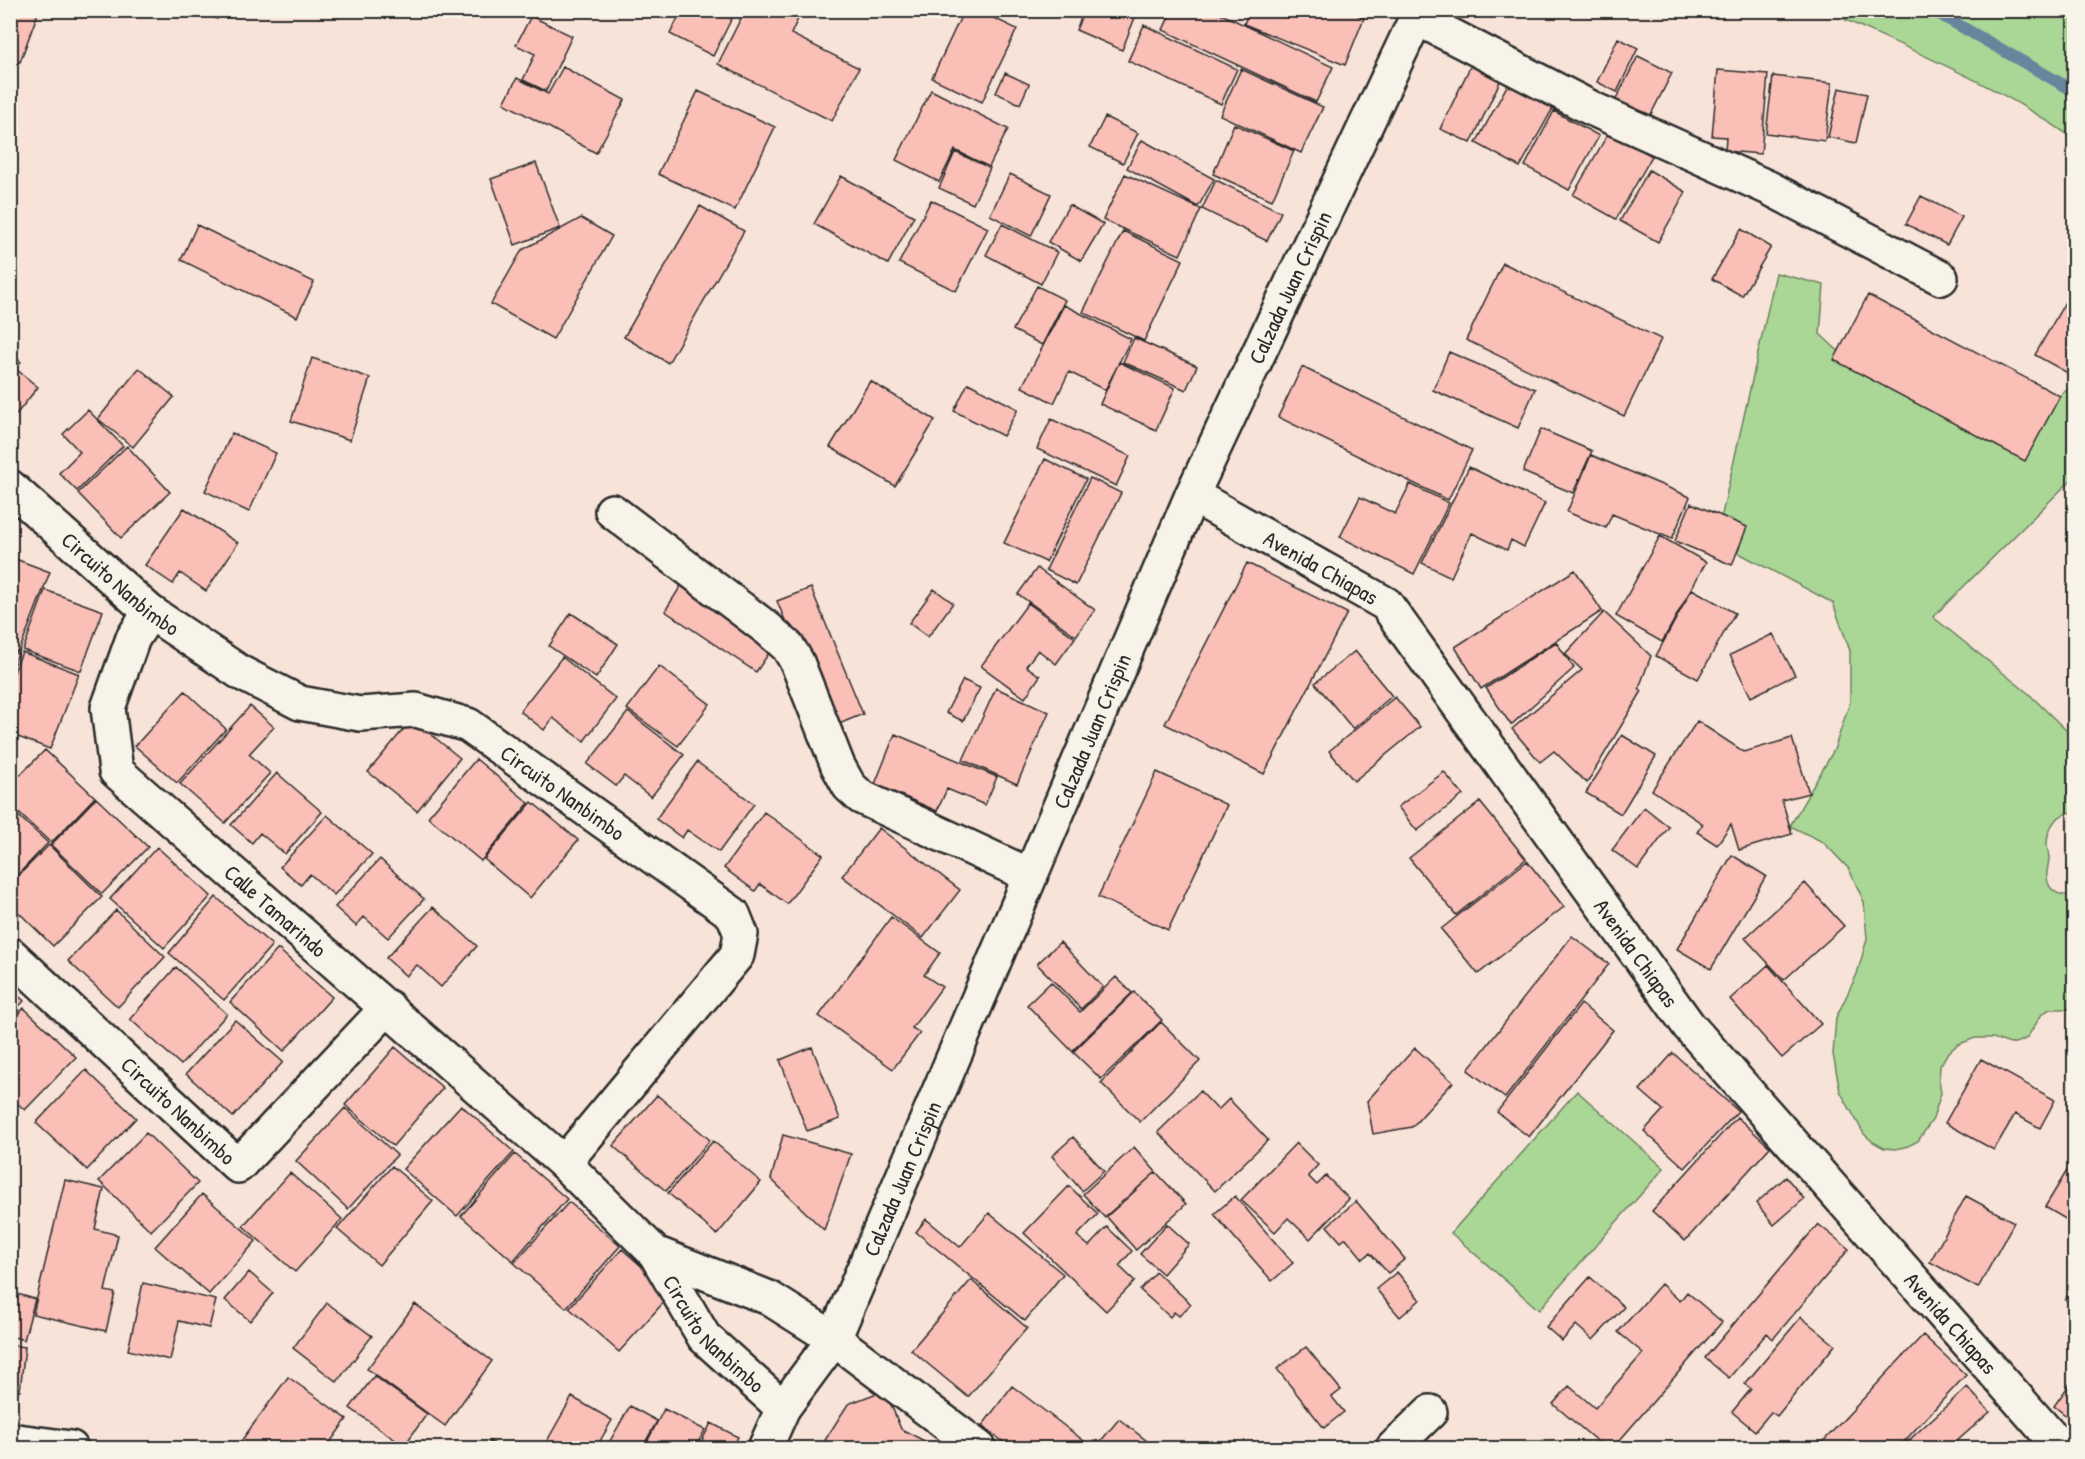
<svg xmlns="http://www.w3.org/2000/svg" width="2085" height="1459" viewBox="0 0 2085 1459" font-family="'Patrick Hand',sans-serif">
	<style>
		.green { fill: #aad796; stroke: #6a8160; stroke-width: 1.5 }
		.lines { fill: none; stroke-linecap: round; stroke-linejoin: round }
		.stream { stroke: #67859e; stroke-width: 12 }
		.building { fill: #fabfb7; stroke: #2b2b2b; stroke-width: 1.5 }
		.minor-casing { stroke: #2b2b2b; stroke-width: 38 }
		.secondary-casing { stroke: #2b2b2b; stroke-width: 38 }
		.minor { stroke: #f7f3e8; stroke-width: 33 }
		.secondary { stroke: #f7f3e8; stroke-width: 33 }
		.labels { text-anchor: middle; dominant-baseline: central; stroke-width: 4.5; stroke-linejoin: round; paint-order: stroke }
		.street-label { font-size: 22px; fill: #2b2b2b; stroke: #f7f3e8 }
	</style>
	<rect width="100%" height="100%" fill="#f8e3d9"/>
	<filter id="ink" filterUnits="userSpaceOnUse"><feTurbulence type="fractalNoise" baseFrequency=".0167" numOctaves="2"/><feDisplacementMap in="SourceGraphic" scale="12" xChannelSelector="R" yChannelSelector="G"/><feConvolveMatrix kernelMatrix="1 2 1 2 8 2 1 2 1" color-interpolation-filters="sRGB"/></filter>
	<g filter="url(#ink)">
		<path class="green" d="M1847,10L2074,11V139C2004,89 1923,55 1844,19Z
			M1776,273L1824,285L1820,334L1836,349L1970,420L2044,410L2064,392L2074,387V477L1933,617L2028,693L2074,738V812C2057,813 2047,827 2047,844C2047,849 2049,853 2049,858C2049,864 2046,871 2047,877C2048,892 2062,898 2074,894V1004L2069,1009H2050L2042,1014L2027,1038L2019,1042L2010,1044L1993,1038H1975L1957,1045L1947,1054L1940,1066L1939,1080L1941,1093L1933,1119L1918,1141L1908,1146L1896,1149L1884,1148L1873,1142L1864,1134L1840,1091L1833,1054L1836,1018L1857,974L1867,939L1864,902L1849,869L1823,842L1790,826L1834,750L1850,702V651L1833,603L1716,541Z
			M1577,1091L1664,1168L1539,1310L1451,1233Z"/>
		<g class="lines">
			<path class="stream" d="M1931,10L1934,11L2074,91"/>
		</g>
		<path class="building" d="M10,10H39L20,62L10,59Z
			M195,10H221L217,19Z
			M682,10H736L713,56L670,34Z
			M745,10H802L791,34L859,68L832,121L718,64Z
			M964,10H977L1017,29L982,102L932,78Z
			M1084,10H1138L1122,50L1076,30Z
			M1172,10H1213L1333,67L1316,102L1163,30Z
			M1249,10H1347L1364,18L1345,65L1244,24Z
			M1472,10H1512V14Z
			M531,16L572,36L546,91L523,80L535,54L516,45Z
			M1144,25L1237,69L1221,104L1128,61Z
			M1618,38L1638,48L1617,92L1597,82Z
			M1638,56L1672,73L1646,124L1612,107Z
			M1472,63L1502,77L1471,143L1440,129Z
			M563,67L625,100L596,153L504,103L517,78L548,94Z
			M1241,69L1323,107L1301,153L1220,115Z
			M1718,70L1768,74L1761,154L1725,151L1726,137L1712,136Z
			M1005,73L1029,84L1020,104L996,93Z
			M1773,76L1832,83L1825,141L1766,133Z
			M1508,84L1553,108L1520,167L1476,143Z
			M1839,88L1867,94L1856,143L1828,137Z
			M931,90L1008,129L989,167L955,150L939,182L896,160Z
			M698,91L775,127L735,210L658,174Z
			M1554,111L1599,136L1569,190L1525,166Z
			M1105,117L1138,133L1123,163L1090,147Z
			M1234,124L1294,151L1272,200L1213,174Z
			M1609,132L1652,156L1616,219L1573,195Z
			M1142,140L1214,179L1198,207L1127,168Z
			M955,152L990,168L973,204L939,188Z
			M536,163L560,228L515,245L491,179Z
			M1649,170L1686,192L1658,242L1620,221Z
			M1010,174L1051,194L1031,236L990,215Z
			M1125,174L1201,209L1180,255L1103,220Z
			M841,176L914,216L888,264L814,224Z
			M1216,180L1281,212L1267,241L1202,209Z
			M1921,196L1962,217L1947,245L1906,224Z
			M931,200L988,228L956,291L899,263Z
			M1069,205L1103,224L1081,261L1048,242Z
			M700,206L744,231L668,363L624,337Z
			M581,218L612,236L553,339L491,304L522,250Z
			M1002,224L1057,252L1041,284L986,255Z
			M197,225L314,282L297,317L181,260Z
			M1741,229L1771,247L1742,296L1712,279Z
			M1123,231L1183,260L1144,341L1083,312Z
			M1503,263L1661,339L1624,416L1466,340Z
			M1037,286L1065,300L1042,345L1013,330Z
			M2073,288L2074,289V373L2073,376L2035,355Z
			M1868,295L2060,396L2025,461L1834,360Z
			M1064,305L1131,339L1105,390L1069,372L1054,403L1022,387Z
			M1134,338L1197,366L1186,390L1123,362Z
			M1449,352L1535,389L1518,428L1433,390Z
			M10,353L21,362L16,369L38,387L10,422Z
			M312,358L370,378L350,440L291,421Z
			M1119,362L1175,388L1156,430L1100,404Z
			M1302,367L1472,450L1448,500L1278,417Z
			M139,368L174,397L133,447L98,419Z
			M870,381L935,420L895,486L830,447Z
			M968,383L1018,409L1003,436L954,411Z
			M88,410L123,446L77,491L59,473L80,452L63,434Z
			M1051,419L1130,456L1116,486L1037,449Z
			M1541,429L1592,451L1573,493L1523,472Z
			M232,433L276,453L249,512L205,491Z
			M127,446L170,492L121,538L78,493Z
			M1591,455L1690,497L1672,539L1612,514L1606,528L1567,512Z
			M1045,459L1086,479L1046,562L1004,543Z
			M1469,467L1545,503L1524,547L1511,540L1507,550L1472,533L1451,577L1422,563Z
			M1090,478L1121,493L1076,585L1046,570Z
			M1410,484L1449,503L1414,574L1340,537L1360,497L1395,514Z
			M1691,503L1747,527L1732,565L1675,541Z
			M184,508L238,543L206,591L180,573L173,584L145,565Z
			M1660,536L1706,562L1662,642L1616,616Z
			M10,557L50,572L19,652L10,649Z
			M1247,563L1347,613L1264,774L1165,724Z
			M1037,568L1095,610L1076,636L1018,594Z
			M1575,570L1602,611L1481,689L1455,647Z
			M684,581L776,643L756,672L665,611Z
			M811,588L863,714L829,728L777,601Z
			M934,589L953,603L928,637L909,623Z
			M1692,589L1735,613L1698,679L1656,656Z
			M45,590L103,611L81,671L23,650Z
			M1028,603L1075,638L1056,664L1038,650L1026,666L1040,676L1025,698L981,666Z
			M1604,612L1651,656L1639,688L1642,691L1587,783L1554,751L1540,762L1512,729L1582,670L1565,654Z
			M571,613L618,644L596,678L549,646Z
			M1773,634L1795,675L1751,697L1730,655Z
			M1556,642L1574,668L1511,725L1486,688Z
			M10,651L18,654L10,673Z
			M1355,651L1392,696L1353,729L1315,683Z
			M22,652L79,674L50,749L10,734V682Z
			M562,657L616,699L584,741L553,718L544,730L520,711Z
			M659,666L710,704L678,746L627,709Z
			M963,680L980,688L963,721L946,713Z
			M996,688L1049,712L1017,784L963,760Z
			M185,691L226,729L177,783L135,746Z
			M1395,697L1420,727L1354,781L1329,751Z
			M250,706L274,727L249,754L270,773L225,823L180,784Z
			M628,712L684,755L651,797L624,776L616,786L587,764Z
			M412,719L460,758L417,811L368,772Z
			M1697,721L1744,752L1792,738L1809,793L1782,800L1792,834L1739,850L1731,824L1717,845L1697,832L1703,824L1652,790Z
			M895,734L997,777L985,805L947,789L937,811L875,784Z
			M1622,735L1656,756L1621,814L1586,793Z
			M45,750L95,797L51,843L10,805V785Z
			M476,759L529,803L481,861L428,817Z
			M697,762L754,804L719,852L687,830L682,838L656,819Z
			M1157,772L1227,805L1168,930L1098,897Z
			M1444,772L1463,795L1417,831L1398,807Z
			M277,773L322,812L285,854L260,833L252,843L231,825Z
			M96,798L148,847L102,894L51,845Z
			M532,802L578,840L530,898L484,859Z
			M1480,802L1526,859L1456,915L1409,858Z
			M1644,807L1669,827L1638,869L1612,850Z
			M10,808L48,843L10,883Z
			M764,812L823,855L787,904L760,884L755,891L724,868Z
			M327,815L372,854L334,895L310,874L301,885L280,867Z
			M879,828L960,890L923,938L842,876Z
			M49,845L102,897L53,946L10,904V884Z
			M157,847L211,896L164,948L110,899Z
			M1732,855L1766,876L1711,969L1677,949Z
			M380,859L424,899L388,938L364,917L356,926L335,907Z
			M1527,861L1564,907L1478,974L1441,929Z
			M1805,883L1844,926L1784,980L1745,938Z
			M216,897L272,945L224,1000L169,953Z
			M433,907L477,946L441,987L417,965L406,976L386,958Z
			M116,910L165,957L118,1007L68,961Z
			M891,917L940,953L924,975L942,987L912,1028L920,1033L893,1069L819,1016Z
			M1572,936L1609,964L1505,1098L1468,1070Z
			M1060,942L1103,987L1081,1009L1037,964Z
			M278,949L332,997L284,1051L230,1002Z
			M1768,965L1821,1024L1782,1058L1730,999Z
			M176,967L227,1014L181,1065L130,1019Z
			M1116,977L1132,993L1072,1051L1027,1005L1051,982L1080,1012Z
			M10,988L24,1001L10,1015Z
			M1134,992L1162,1020L1101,1079L1073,1052Z
			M1581,1004L1613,1030L1529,1137L1497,1112Z
			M24,1008L76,1057L25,1110L10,1097V1022Z
			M235,1020L283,1062L233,1117L186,1074Z
			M1161,1022L1200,1061L1140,1122L1101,1083Z
			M395,1047L443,1088L393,1146L345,1105Z
			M812,1047L840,1119L807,1131L780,1060Z
			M1415,1048L1453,1082L1412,1127L1373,1134L1367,1101Z
			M1673,1053L1738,1111L1685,1168L1644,1131L1663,1110L1640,1090Z
			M1981,1059L2055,1100L2040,1128L2015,1114L1994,1150L1945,1123Z
			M86,1070L136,1118L87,1170L36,1123Z
			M1200,1091L1218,1110L1229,1099L1268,1140L1215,1191L1158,1132Z
			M657,1095L710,1140L666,1191L613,1146Z
			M461,1105L514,1152L457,1216L403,1169Z
			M345,1108L397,1155L348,1209L296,1161Z
			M1737,1117L1770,1147L1685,1241L1652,1211Z
			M146,1133L198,1183L151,1231L99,1181Z
			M783,1135L851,1154L824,1230L771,1179Z
			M1073,1137L1104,1171L1082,1191L1052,1156Z
			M713,1141L761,1182L717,1235L668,1193Z
			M1296,1143L1318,1165L1308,1176L1317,1185L1326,1176L1349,1199L1310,1239L1288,1218L1275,1232L1241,1200Z
			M1134,1147L1156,1172L1105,1218L1083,1194Z
			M515,1154L567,1199L513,1261L461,1216Z
			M2074,1159V1224L2045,1207Z
			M392,1166L433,1201L379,1265L337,1229Z
			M1156,1172L1186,1204L1136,1250L1106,1216Z
			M290,1173L342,1219L295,1272L243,1226Z
			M1786,1177L1804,1199L1774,1225L1756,1203Z
			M65,1180L104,1189L95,1229L118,1235L105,1291L115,1293L106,1331L33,1314Z
			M1069,1186L1098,1214L1077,1236L1089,1246L1107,1227L1132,1251L1119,1266L1135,1281L1106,1311L1024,1233Z
			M202,1194L256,1241L209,1294L155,1247Z
			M1235,1196L1293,1263L1272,1281L1214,1214Z
			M1966,1196L2014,1222L1978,1288L1930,1262Z
			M1356,1201L1405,1259L1388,1273L1370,1253L1363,1259L1346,1238L1341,1242L1327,1226Z
			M569,1202L620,1246L566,1308L514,1263Z
			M989,1213L1063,1274L1025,1321L916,1232L926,1219L960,1247Z
			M1167,1224L1189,1244L1163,1274L1140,1254Z
			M1818,1224L1849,1249L1773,1339L1767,1333L1729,1378L1705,1358Z
			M622,1249L672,1293L619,1352L569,1308Z
			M249,1272L273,1293L250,1321L225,1300Z
			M1156,1272L1191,1304L1179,1316L1174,1312L1170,1317L1140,1290Z
			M1397,1272L1420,1300L1400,1317L1376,1289Z
			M1590,1277L1624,1307L1593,1340L1576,1325L1562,1341L1546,1327Z
			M971,1280L1027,1328L968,1397L911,1350Z
			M143,1283L216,1300L209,1328L179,1321L170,1360L128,1350Z
			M1661,1284L1680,1301L1687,1292L1722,1322L1613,1448H1605L1553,1404L1569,1386L1595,1408L1643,1353L1618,1332Z
			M2074,1284V1306L2065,1300Z
			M10,1292L35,1299L24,1340L10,1336Z
			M327,1303L372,1336L337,1382L293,1348Z
			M415,1304L492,1361L445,1426L367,1369Z
			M1801,1317L1835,1345L1777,1416L1771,1412L1755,1431L1732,1412L1751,1389L1745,1384Z
			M1923,1335L1966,1375L1898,1448H1817Z
			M10,1345L25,1347L20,1391L10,1390Z
			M1306,1347L1341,1390L1332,1397L1344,1412L1324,1428L1277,1369Z
			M374,1376L427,1414L404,1446L350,1408Z
			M288,1377L347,1419L326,1448H236Z
			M2074,1378V1422L2054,1406Z
			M1012,1386L1088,1444L1084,1448H1012L982,1426Z
			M1967,1387L1990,1412L1949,1448H1913L1907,1442Z
			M885,1390L901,1429L938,1448H820L848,1404Z
			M572,1397L612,1420L596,1448H543Z
			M630,1406L657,1421L642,1448H606Z
			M664,1409L705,1430L695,1448H644Z
			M1119,1419L1152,1445L1150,1448H1095Z
			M711,1423L738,1437L732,1448H698Z
			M490,1441L501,1448H485Z"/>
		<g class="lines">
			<defs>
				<g id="minor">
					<path d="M1417,18L1593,109L1769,188L1941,278"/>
					<path id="s1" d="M10,487L150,612L241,673L300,703L360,714L416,710L468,725L733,914L741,934L737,955L564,1163"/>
					<path id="s2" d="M1192,495L1386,604L1689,1026L2061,1448"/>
					<path d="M612,511L768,629L788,647L797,662L838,766L849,786L861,797L1029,875"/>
					<path id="s3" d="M150,612L133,638L108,708L116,771L564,1163L655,1253L704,1337L783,1408"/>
					<path id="s4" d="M10,954L238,1166L388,1007"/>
					<path d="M655,1253L769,1298L834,1339L979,1448"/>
					<path d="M10,1440L71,1448"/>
					<path d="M1393,1448L1430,1412"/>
				</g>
				<g id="secondary">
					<path id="s5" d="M765,1448L783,1408L834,1339L1192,495L1420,10"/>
				</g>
			</defs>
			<use href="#minor" class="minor-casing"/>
			<use href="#secondary" class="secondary-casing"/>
			<use href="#minor" class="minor"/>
			<use href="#secondary" class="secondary"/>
		</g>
	</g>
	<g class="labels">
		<g class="street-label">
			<text stroke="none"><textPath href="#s5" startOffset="1276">Calzada Juan Crispin</textPath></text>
			<text stroke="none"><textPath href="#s2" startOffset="148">Avenida Chiapas</textPath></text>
			<text stroke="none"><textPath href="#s1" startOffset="147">Circuito Nanbimbo</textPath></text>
			<text stroke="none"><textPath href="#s5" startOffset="790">Calzada Juan Crispin</textPath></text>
			<text stroke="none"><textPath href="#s1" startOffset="651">Circuito Nanbimbo</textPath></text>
			<text stroke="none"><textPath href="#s3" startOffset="381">Calle Tamarindo</textPath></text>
			<text stroke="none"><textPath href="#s2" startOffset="652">Avenida Chiapas</textPath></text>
			<text stroke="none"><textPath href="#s4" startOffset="230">Circuito Nanbimbo</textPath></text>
			<text stroke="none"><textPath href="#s5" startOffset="304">Calzada Juan Crispin</textPath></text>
			<text stroke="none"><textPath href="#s2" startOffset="1138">Avenida Chiapas</textPath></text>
			<text stroke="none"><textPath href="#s3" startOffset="993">Circuito Nanbimbo</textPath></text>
		</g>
	</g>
	<rect width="2085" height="1459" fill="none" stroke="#f7f3e8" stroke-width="36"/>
	<rect x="18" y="18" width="2049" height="1423" fill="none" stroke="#2b2b2b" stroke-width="2" filter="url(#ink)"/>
</svg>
